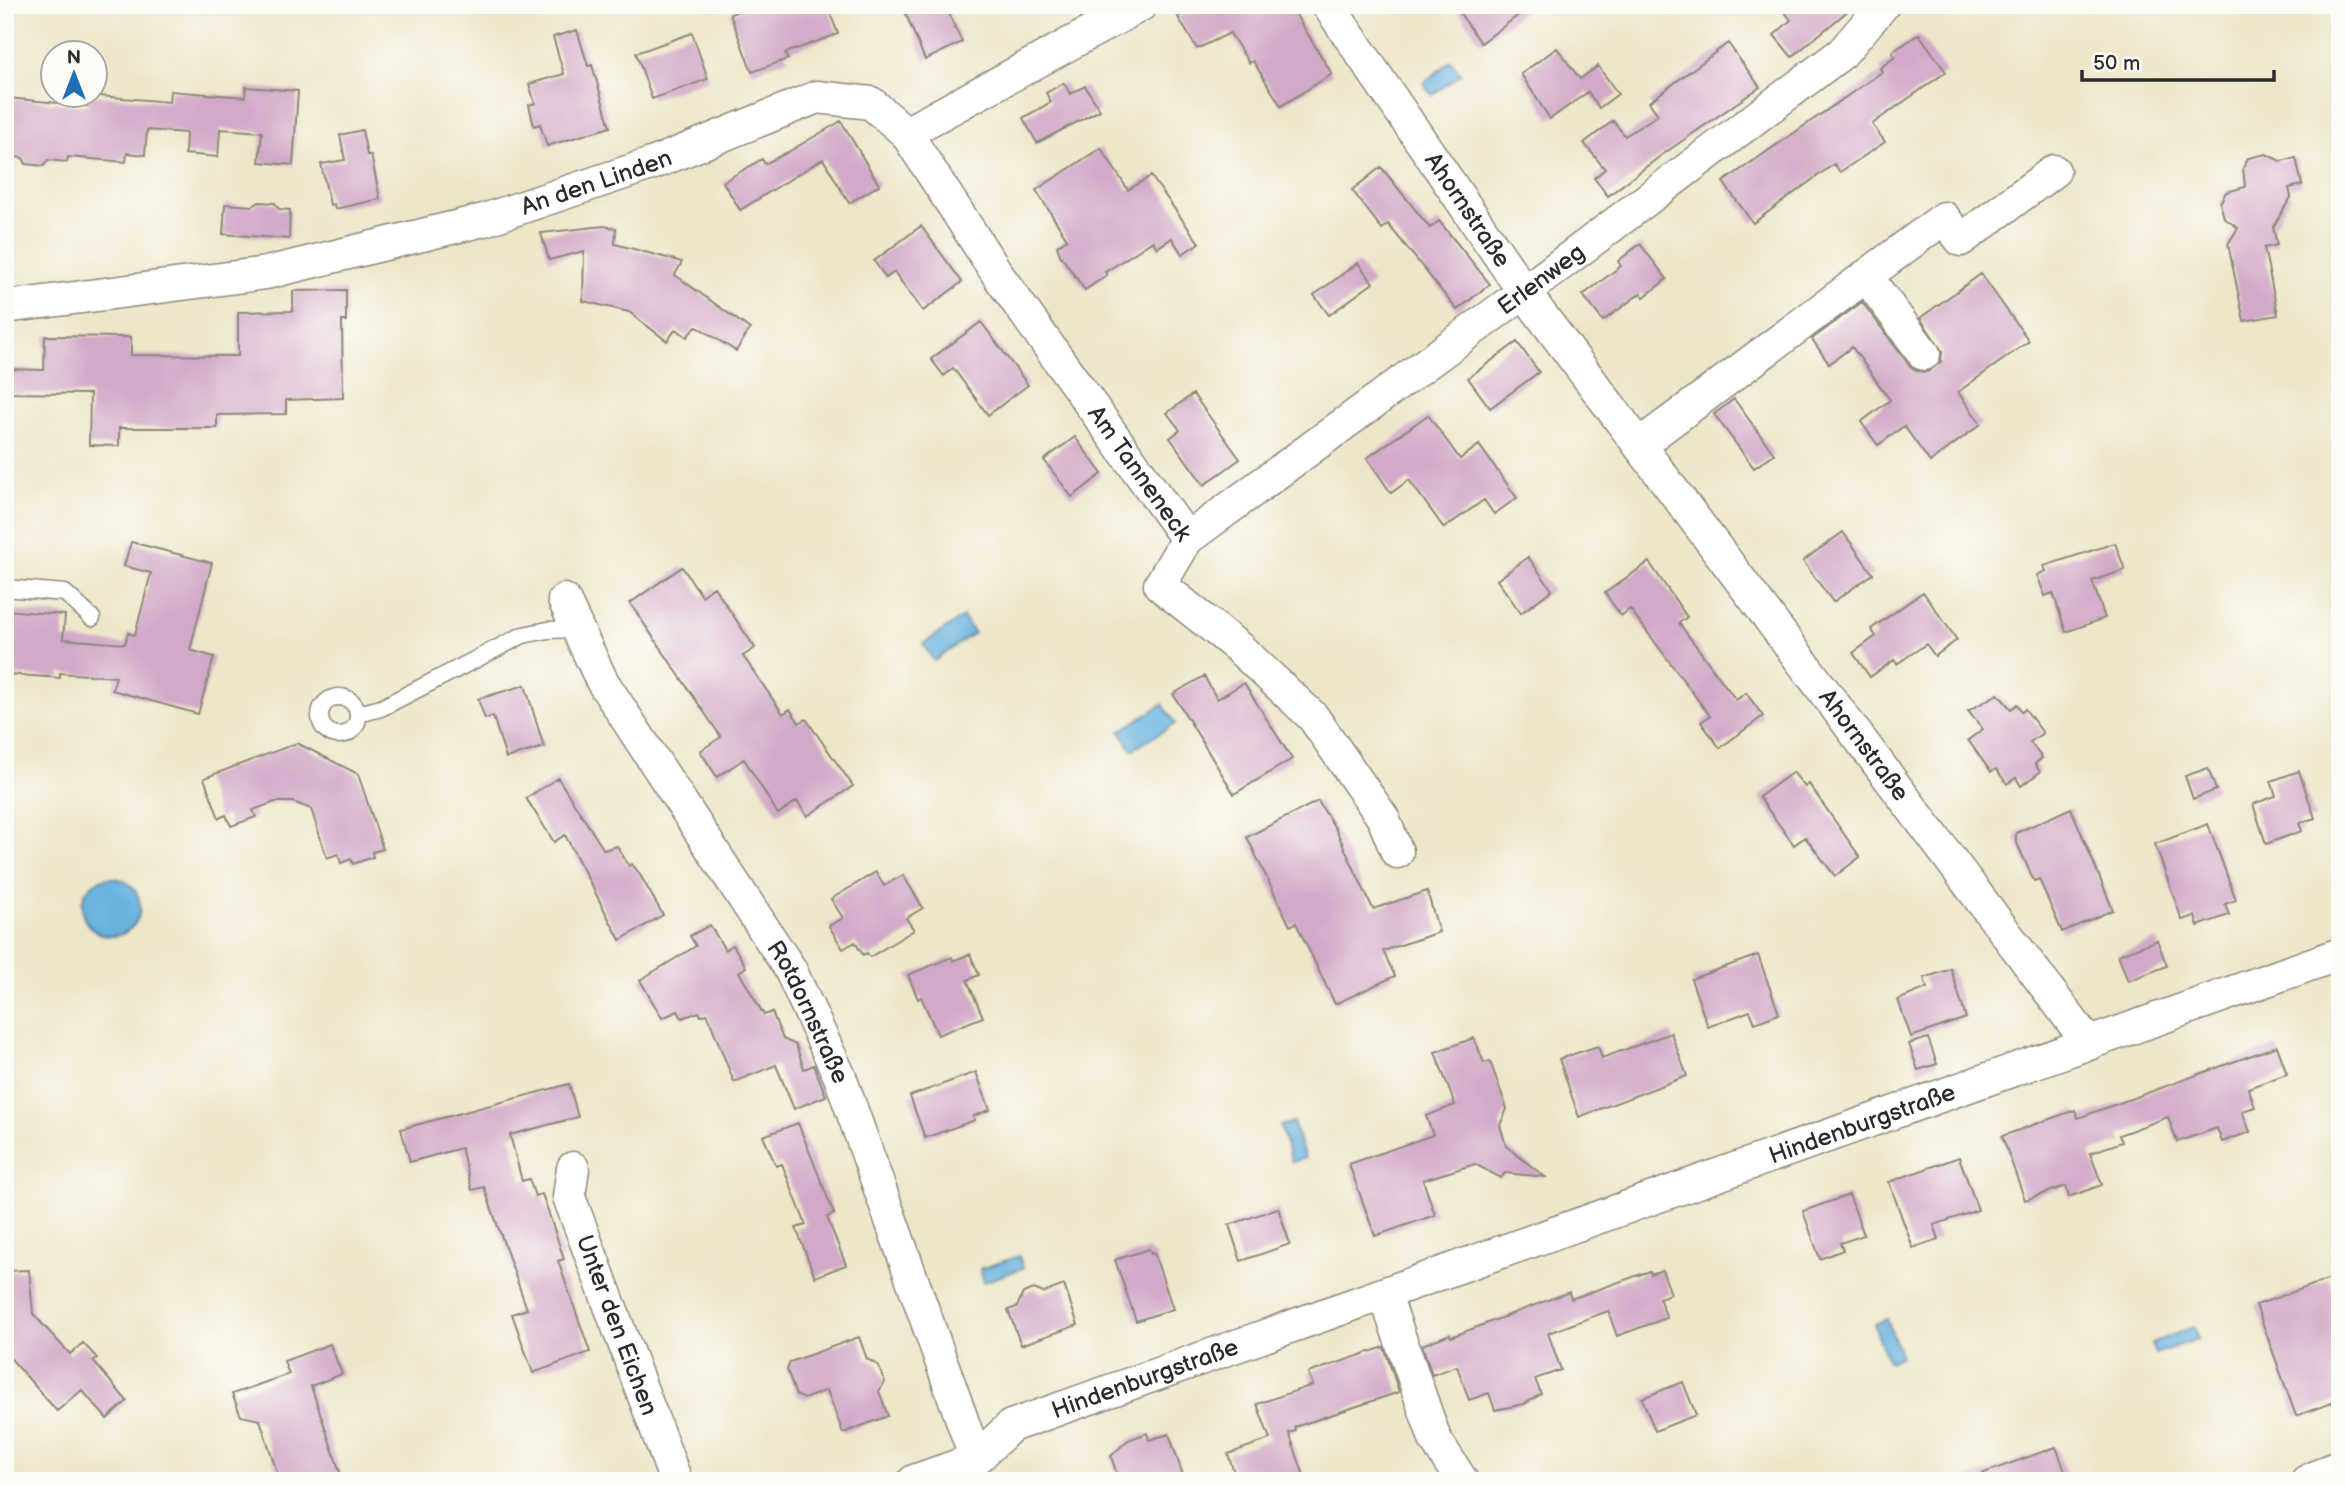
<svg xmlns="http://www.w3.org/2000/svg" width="2345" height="1486" viewBox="0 0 2345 1486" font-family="'Balsamiq Sans',sans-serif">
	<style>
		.water { fill: #67b3e0; stroke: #496f86; stroke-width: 2 }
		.building { fill: #d2a9c8 }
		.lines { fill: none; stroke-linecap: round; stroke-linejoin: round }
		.service-casing { stroke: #8c887a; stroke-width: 19 }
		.minor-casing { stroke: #8c887a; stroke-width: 35 }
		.service { stroke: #fff; stroke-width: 16 }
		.minor { stroke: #fff; stroke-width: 32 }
		.labels { text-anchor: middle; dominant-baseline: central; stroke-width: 7; stroke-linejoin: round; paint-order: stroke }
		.street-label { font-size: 24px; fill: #2b2b2b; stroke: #fdfcf7 }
	</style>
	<rect width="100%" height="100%" fill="#fdfcf7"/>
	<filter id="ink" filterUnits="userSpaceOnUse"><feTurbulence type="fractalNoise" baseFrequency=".0143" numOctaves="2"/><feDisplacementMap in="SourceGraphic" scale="14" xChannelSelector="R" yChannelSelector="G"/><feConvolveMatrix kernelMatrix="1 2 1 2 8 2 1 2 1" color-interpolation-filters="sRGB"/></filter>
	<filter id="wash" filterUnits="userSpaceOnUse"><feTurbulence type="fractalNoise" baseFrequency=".00686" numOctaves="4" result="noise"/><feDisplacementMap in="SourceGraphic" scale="28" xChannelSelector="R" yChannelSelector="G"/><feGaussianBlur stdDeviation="1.57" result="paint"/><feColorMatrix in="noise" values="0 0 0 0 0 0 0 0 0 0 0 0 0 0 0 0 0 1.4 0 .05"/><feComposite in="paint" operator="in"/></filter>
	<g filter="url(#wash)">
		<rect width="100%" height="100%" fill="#eee6c9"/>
		<path class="water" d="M1451,61L1461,74L1432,95L1423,83Z
			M963,617L974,633L934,661L923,644Z
			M1163,704L1175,724L1132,750L1120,731Z
			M82 907a29 29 0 1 1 58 0a29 29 0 1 1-58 0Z
			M1293,1122L1305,1158L1292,1162L1280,1126Z
			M1019,1256L1023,1268L984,1282L980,1269Z
			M1887,1319L1901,1357L1888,1362L1874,1324Z
			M2194,1327L2198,1339L2155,1354L2151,1343Z"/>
		<g id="blocks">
			<path class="building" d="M755,5H827L838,34L785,53L788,59L752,72L730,14Z
				M902,5H945L962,42L925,60Z
				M1199,5H1290L1332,74L1281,106L1253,61L1249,63L1230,33L1197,49L1178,17Z
				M1454,5H1532L1481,43Z
				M1779,5H1855L1792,57L1774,35L1791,20Z
				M577,30L588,66L592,65L610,127L547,146L540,124L534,126L529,105L535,103L529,84L564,74L553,37Z
				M692,33L708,79L652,99L636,53Z
				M1919,34L1946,72L1872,124L1885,142L1840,172L1834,164L1753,223L1723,182L1882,72L1880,68L1895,57L1892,52Z
				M1728,43L1760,87L1659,157L1608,196L1594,178L1605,169L1584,143L1613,121L1625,136L1658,115L1649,102Z
				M1557,48L1580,79L1598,66L1618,94L1599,108L1588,92L1550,119L1521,74Z
				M1064,83L1070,94L1085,86L1100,110L1037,143L1023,118L1051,102L1046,93Z
				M246,87L298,91L293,165L259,162L262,132L220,129L218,157L185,154L186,133L147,130L145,155L127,153L126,162L68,157L67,162L48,160L44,166L26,164L23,158L5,156L9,98L87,106L88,95L169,102L170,91L245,97Z
				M841,121L879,185L849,203L823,159L740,210L723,182L762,159L765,164L788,152Z
				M362,130L367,155H371L380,199L335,209L334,204L330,205L321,164L345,160L340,135Z
				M1101,148L1128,190L1151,176L1199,243L1182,254L1172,238L1157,248L1153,241L1105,272L1107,275L1085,290L1060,255L1057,246L1067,239L1036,190Z
				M2266,154L2280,161L2296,158L2302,185L2289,188L2291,197L2273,227L2277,245L2264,248L2278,315L2244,321L2228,244L2238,228L2224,218L2220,203L2226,192L2245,187L2243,168L2248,158Z
				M1381,167L1430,228L1439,221L1490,284L1457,310L1388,224L1382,229L1352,190Z
				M259,202L275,203L279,209L290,210L289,239L223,234L225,204L253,206Z
				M604,226L616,228L615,244L682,262L675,275L750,329L736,351L696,326L687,337L676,329L667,341L629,312L583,301L584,251L549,260L541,233Z
				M921,226L962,282L923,311L894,272L886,278L874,261Z
				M1640,244L1667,279L1644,297L1641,293L1603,321L1583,295L1621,266L1618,261Z
				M1358,263L1373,283L1329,315L1314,295Z
				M1981,274L2029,341L1958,392L1981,424L1930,462L1904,426L1878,445L1861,422L1890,400L1852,347L1829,364L1812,339L1862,302L1909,365L1917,371L1927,372L1941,362L1942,351L1920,318Z
				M346,290V321H342L343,398L286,400V414L217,415V428H119V446L89,445L90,394L5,393V369L44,370L45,336L131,337V355L238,356V312L293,311V291Z
				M981,322L1028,385L988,415L953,368L944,376L931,359Z
				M1517,342L1539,372L1490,408L1468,378Z
				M1193,394L1240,459L1204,485L1170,438L1180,430L1167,413Z
				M1734,399L1774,454L1754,468L1714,414Z
				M1428,415L1460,459L1479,445L1517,498L1494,514L1484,500L1444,528L1409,480L1391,493L1367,458Z
				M1075,437L1102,474L1072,497L1044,460Z
				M1843,532L1873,574L1833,602L1803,561Z
				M131,542L212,563L190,650L214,657L198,714L112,690L116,677L60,673V678L5,674V610L65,615L63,639L125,644L128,633L135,635L151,573L124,566Z
				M2115,543L2125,570L2092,581L2105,618L2066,632L2053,593L2045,596L2037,575L2046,571L2044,566Z
				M1528,557L1552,590L1521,613L1497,580Z
				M1649,562L1687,617L1679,623L1736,700L1746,693L1763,716L1720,748L1701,722L1710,716L1654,641L1630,609L1621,616L1605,593Z
				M682,567L702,596L714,587L755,648L743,656L783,714L790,709L799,723L806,719L853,786L807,816L797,801L778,814L744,759L717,777L700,751L721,737L630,603Z
				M1923,592L1957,640L1935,656L1926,644L1897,664L1894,660L1870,677L1853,653L1876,636L1871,629Z
				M1204,676L1217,699L1244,683L1292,759L1234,794L1173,694Z
				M525,685L544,747L506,758L493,716L485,719L478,699Z
				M1998,694L2011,709L2017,704L2022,712L2025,709L2043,733L2030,742L2042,758L2035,764L2040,772L2021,786L2016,778L2007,784L1996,769L1991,772L1968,740L1983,729L1968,711Z
				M297,743L358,774L383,849L372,852L373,857L353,864L351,859L341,863L338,854L327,858L311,809L293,802H275L253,810L256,817L231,826L226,815L219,818L204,778Z
				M2208,768L2216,790L2193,799L2185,776Z
				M2299,771L2315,818L2299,823L2302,831L2266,844L2253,804L2276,796L2271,781Z
				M1793,772L1805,787L1809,784L1860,857L1835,876L1805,837L1794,845L1759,797Z
				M558,778L604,850L617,846L629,866L632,864L639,873L663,915L620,940L565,835L554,842L526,798Z
				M1318,801L1335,828L1373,909L1427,891L1439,932L1383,951L1395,976L1335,1004L1296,923L1290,926L1247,837Z
				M2071,808L2113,910L2062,932L2039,879L2034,881L2016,841V833Z
				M2208,824L2236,900L2225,904L2229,915L2198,926L2195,916L2182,920L2155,844Z
				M876,872L884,886L903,875L923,908L906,918L914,930L870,957L867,953L863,955L855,942L843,949L829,926L843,918L831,899Z
				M710,925L725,950L733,945L746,967L739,972L764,1015L772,1012L783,1039L796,1045L804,1069L814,1065L826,1096L794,1109L776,1065L734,1082L707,1014L701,1016L699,1012L682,1018L678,1011L662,1018L640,980L696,946L690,936Z
				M2157,940L2167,966L2128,981L2118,955Z
				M970,954L979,975L967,980L983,1017L938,1035L921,997L918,999L908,975L952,957L953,961Z
				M1758,955L1779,1014L1755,1023L1750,1011L1708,1027L1691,979Z
				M1951,969L1966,1018L1911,1037L1898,1000L1927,988L1924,978Z
				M1671,1033L1687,1076L1579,1117L1559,1059L1598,1046L1602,1058Z
				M1474,1038L1484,1063L1490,1061L1507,1109L1500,1125L1506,1146L1545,1177L1505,1173L1501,1178L1475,1164L1423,1180L1435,1215L1375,1236L1349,1164L1433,1135L1426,1116L1455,1105L1435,1052Z
				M1928,1038L1937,1064L1918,1070L1909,1044Z
				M2277,1046L2287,1074L2248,1088L2255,1107L2242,1111L2250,1132L2222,1142L2217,1128L2177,1142L2168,1117L2119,1135L2122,1142L2090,1153L2102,1185L2069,1197L2066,1186L2025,1200L2002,1136L2075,1110L2078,1118Z
				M976,1072L990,1110L973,1116L975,1120L925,1138L910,1096Z
				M569,1084L578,1117L510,1135L522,1181L529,1179L535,1196L542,1194L549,1214L564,1259L558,1261L590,1352L533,1373L512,1314L527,1309L484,1187L472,1190L461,1148L410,1162L401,1129Z
				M798,1123L834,1214L827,1217L846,1265L815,1277L796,1228L806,1225L782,1164L776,1166L763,1136Z
				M1959,1157L1978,1210L1934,1225L1939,1239L1913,1248L1889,1182Z
				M1849,1195L1864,1235L1840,1243L1843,1250L1820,1259L1803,1211Z
				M1278,1208L1290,1244L1241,1261L1229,1225Z
				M1149,1249L1151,1254L1154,1253L1173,1309L1136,1321L1115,1260Z
				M29,1270L33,1314L70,1354L83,1343L97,1358L93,1361L127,1401L107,1419L82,1390L57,1411L5,1352V1271Z
				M1662,1270L1671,1294L1659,1298L1667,1318L1617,1336L1608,1311L1548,1333L1561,1370L1535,1379L1541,1394L1524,1404L1495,1410L1489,1393L1469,1400L1457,1366L1432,1375L1422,1345L1450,1334L1451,1337L1569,1292L1571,1299L1650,1271L1651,1274Z
				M2330,1279L2340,1307V1400L2296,1416L2256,1305Z
				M1064,1285L1078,1325L1021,1345L1008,1310L1017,1307L1023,1293L1034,1289L1043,1293Z
				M859,1337L867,1359L878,1365L885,1382L879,1391L888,1416L843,1433L827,1390L804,1399L796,1395L787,1370L790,1362Z
				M330,1344L342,1374L311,1386L343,1481H280L260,1420L241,1416L232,1394L289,1374L284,1361Z
				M1384,1347L1399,1392L1295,1427L1296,1431L1289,1433L1306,1481H1237L1228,1454L1270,1439L1257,1404L1313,1385L1308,1373Z
				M1683,1382L1696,1415L1655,1431L1642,1398Z
				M1147,1433L1149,1440L1169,1434L1185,1481H1119L1111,1456L1128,1440Z
				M2056,1447L2069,1481H1971L1970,1478Z"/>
		</g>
	</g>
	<g filter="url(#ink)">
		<use href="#blocks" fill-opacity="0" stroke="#8c887a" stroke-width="2"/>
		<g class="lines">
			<defs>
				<path id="service" d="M5,588L65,593L92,618
					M320 716a19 19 0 1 1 38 0a19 19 0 1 1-38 0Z
					M358,714L381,708L523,635L548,630L578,629"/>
				<g id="minor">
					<path id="s1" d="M1328,5L1524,292L2089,1044"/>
					<path id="s2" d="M906,133L1000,278L1187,539L1160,585L1239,648L1313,717L1383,818L1397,852"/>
					<path d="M1866,276L1924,354"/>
					<path id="s3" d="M5,307L266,273L484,220L654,163L817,97L871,103L906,133L1141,5"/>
					<path d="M1639,445L1944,218L1961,240L2054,171"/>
					<path id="s4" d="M1187,539L1524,292L1842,53L1883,5"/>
					<path id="s5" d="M564,600L602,681L790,969L840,1077L976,1459"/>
					<path id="s6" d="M573,1168L569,1197L676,1481"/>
					<path d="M1385,1295L1435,1439L1462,1481"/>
					<path id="s7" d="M914,1481L976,1459L1011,1426L2340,954"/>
					<path d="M2307,1481L2340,1466"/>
				</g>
			</defs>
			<use href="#service" class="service-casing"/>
			<use href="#minor" class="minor-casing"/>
			<use href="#service" class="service"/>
			<use href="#minor" class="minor"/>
		</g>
	</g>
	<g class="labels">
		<g class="street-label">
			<text stroke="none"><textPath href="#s3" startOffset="606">An den Linden</textPath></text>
			<text stroke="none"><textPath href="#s1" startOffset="248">Ahornstraße</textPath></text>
			<text stroke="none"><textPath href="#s4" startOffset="439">Erlenweg</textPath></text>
			<text stroke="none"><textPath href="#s2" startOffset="413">Am Tanneneck</textPath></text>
			<text stroke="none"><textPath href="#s1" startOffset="914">Ahornstraße</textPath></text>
			<text stroke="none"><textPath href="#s5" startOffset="480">Rotdornstraße</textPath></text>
			<text stroke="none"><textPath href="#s7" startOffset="1017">Hindenburgstraße</textPath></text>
			<text stroke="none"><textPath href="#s6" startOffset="166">Unter den Eichen</textPath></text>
			<text stroke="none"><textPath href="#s7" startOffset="256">Hindenburgstraße</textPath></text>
		</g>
	</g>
	<rect width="2345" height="1486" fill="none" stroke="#fdfcf7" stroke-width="28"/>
	<g transform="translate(74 74)"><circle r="33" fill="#fdfcf7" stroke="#a9a8a5" stroke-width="2"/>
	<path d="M0-5L12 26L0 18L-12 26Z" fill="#1f6fb2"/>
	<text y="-10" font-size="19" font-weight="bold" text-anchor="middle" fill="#2b2b2b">N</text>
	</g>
	<path d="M2082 70v10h192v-10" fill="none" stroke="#2b2b2b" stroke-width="3.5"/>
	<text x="2093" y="70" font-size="21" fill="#2b2b2b" stroke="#fdfcf7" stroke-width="5" paint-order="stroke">50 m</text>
</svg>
